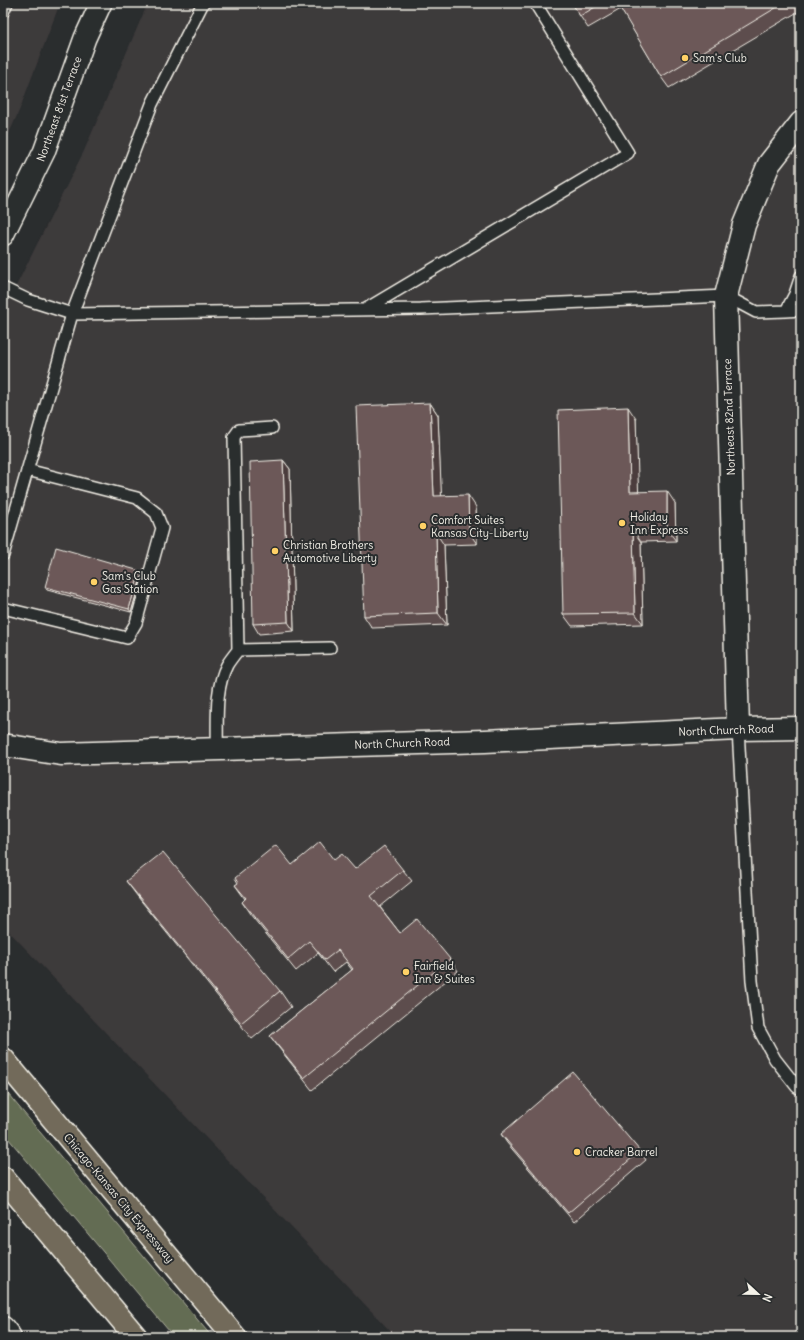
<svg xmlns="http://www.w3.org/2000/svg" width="804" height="1340" viewBox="0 0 804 1340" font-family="Delius,sans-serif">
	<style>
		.built { fill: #3e3a3b }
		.green { fill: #646c52; stroke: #acae9d }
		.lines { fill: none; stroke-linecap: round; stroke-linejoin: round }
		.lane-casing { stroke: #f4f1e8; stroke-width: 14 }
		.street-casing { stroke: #f4f1e8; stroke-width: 24 }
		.secondary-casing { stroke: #f4f1e8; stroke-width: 25 }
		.highway-casing { stroke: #f4f1e8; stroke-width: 25 }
		.lane { stroke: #2a2d2e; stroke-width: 11 }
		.street { stroke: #2a2d2e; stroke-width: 21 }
		.secondary { stroke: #2a2d2e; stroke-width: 22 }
		.highway { stroke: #726b5a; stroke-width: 22 }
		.wall { fill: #5d4d4d; stroke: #f4f1e8 }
		.shaded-wall { fill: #4c3e3e; stroke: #f4f1e8 }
		.building { fill: #6c5959; stroke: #f4f1e8 }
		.poi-dot { fill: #ffd166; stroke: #2a2d2e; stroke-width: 1.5 }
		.labels { text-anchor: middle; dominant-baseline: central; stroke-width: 4; stroke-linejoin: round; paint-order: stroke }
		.poi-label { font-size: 11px; fill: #f4f1e8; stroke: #2a2d2e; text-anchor: start }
		.street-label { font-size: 11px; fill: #f4f1e8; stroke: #2a2d2e }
	</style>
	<rect width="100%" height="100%" fill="#2a2d2e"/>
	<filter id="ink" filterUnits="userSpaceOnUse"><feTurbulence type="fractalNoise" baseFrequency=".025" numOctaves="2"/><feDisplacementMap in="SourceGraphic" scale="8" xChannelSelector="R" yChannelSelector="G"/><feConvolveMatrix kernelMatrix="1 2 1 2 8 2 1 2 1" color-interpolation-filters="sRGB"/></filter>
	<g filter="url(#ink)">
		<path class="built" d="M3,3H60L19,111L3,147Z
			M149,3H801V1337H396L3,925V312L84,151L144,12Z"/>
		<path class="green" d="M3,1088L212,1337H174L3,1132Z"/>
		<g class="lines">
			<defs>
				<path id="lane" d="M3,12L7,3
					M3,288L28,300L72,314L421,309L726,296L756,312L786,311L795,294L801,276
					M366,309L628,153L535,3
					M786,311L801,310
					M3,555L72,314L152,104L203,3
					M3,608L127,638L136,623L162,528L156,513L137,498L27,470
					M238,650L330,648
					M738,729L752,981L758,1028L775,1059L797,1087L801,1089
					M217,749C218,722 214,690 227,665C230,660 234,655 238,650L234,437L239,430L272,428"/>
				<path id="street" d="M3,235L44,152L85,38L101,3"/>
				<path id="secondary" d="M738,729L726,296L744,225L769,164L801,123
					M3,745L61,754L485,741L738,729L801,728
					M3,1328L10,1337"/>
				<path id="highway" d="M3,1059L235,1337
					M3,1178L136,1337"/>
			</defs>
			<use href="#lane" class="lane-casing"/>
			<use href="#street" class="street-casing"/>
			<use href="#secondary" class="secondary-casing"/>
			<use href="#highway" class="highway-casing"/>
			<use href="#lane" class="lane"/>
			<use href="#street" class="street"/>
			<use href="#secondary" class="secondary"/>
			<use href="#highway" class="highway"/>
		</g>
		<path class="wall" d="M572,3H801V10L669,88L661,77L621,9L588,28L580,16Z
			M430,403L438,415L441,496L476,507L477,544L444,545L447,625L372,628L364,616Z
			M636,419L638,492L675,503L676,541L641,542L643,624L572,626L563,614Z
			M283,460L290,469L294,631L259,634L253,624Z
			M140,571L142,574L131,612L47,590L45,587Z
			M334,860L355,869L403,870L412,881L380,907L400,933L450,959L458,971L312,1090L279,1048L270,1036L352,970L346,962L333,972L318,953L296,971L250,914L242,902L245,899L235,885L292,865Z
			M126,881L280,991L291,1007L252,1039L138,897Z
			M501,1134L640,1151L646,1160L574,1222L507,1143Z"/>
		<path class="shaded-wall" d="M430,403L438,415L442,508L434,496Z
			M628,407L636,419L639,504L630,492Z
			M283,460L290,469L294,631L288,622Z
			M667,491L675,503L676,541L667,529Z
			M468,495L476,507L477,544L469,532Z
			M633,530L641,542L643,624L635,613Z
			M436,533L444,545L447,625L438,613Z
			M140,571L142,574L131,612L129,609Z"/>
		<path class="building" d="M572,3H602L580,16Z
			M617,3H784L661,77Z
			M430,403L434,496L468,495L469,532L436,533L438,613L364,616L356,406Z
			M628,407L630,492L667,491V529L633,530L635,613L563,614L558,410Z
			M283,460L288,622L253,624L250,462Z
			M56,547L140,571L129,609L45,587Z
			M320,842L334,860L342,854L355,869L384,846L403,870L371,896L400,933L417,919L450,959L304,1078L270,1036L353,969L338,950L325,960L309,941L288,959L242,902L246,898L235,885L238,883L235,878L276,845L292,865Z
			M163,852L280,991L241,1023L126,881Z
			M573,1072L640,1151L568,1213L501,1134Z"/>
	</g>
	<g class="poi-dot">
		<circle cx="685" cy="58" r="4"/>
		<circle cx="622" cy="523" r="4"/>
		<circle cx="423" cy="526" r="4"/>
		<circle cx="275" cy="551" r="4"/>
		<circle cx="94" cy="582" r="4"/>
		<circle cx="406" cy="972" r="4"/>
		<circle cx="577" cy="1152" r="4"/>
	</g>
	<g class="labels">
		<g class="poi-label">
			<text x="693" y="58">Sam's Club</text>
			<text x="630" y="517">Holiday<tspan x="630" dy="13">Inn Express</tspan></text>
			<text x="431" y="520">Comfort Suites<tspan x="431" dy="13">Kansas City-Liberty</tspan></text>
			<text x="283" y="545">Christian Brothers<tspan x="283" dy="13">Automotive Liberty</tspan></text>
			<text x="102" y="576">Sam's Club<tspan x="102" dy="13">Gas Station</tspan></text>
			<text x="414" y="966">Fairfield<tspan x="414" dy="13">Inn &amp; Suites</tspan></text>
			<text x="585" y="1152">Cracker Barrel</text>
		</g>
		<g class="street-label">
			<text transform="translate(59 109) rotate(-70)">Northeast 81st Terrace</text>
			<text transform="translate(729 417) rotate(-92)">Northeast 82nd Terrace</text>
			<text transform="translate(726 730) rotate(-2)">North Church Road</text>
			<text transform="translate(402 743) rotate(-2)">North Church Road</text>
			<text transform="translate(119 1198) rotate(50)">Chicago-Kansas City Expressway</text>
		</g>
	</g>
	<rect width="804" height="1340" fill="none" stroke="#2a2d2e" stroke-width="16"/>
	<rect x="8" y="8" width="788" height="1324" fill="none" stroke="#f4f1e8" stroke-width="1.5" filter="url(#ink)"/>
	<g transform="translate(758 1294) rotate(112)" stroke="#2a2d2e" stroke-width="3" paint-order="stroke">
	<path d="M0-3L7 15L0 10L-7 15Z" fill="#f4f1e8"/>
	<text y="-6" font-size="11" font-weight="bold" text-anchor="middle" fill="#f4f1e8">N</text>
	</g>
</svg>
